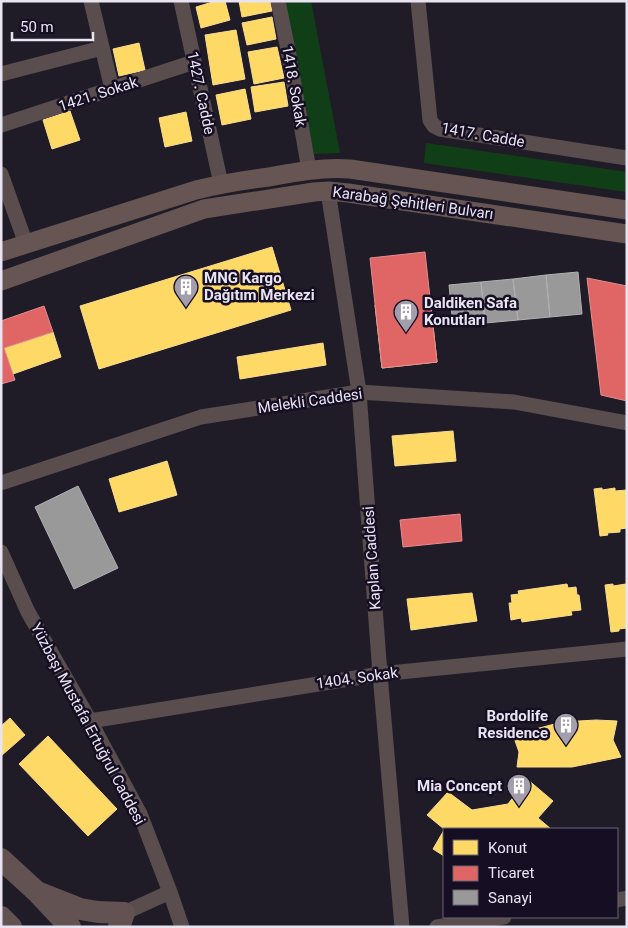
<svg xmlns="http://www.w3.org/2000/svg" width="628" height="928" viewBox="0 0 628 928" font-family="Roboto,sans-serif">
	<style>
		.green { fill: #103f17 }
		.homes { fill: #ffd966; stroke: #f8dc90 }
		.shops { fill: #e06666; stroke: #e38c90 }
		.industry { fill: #999; stroke: #b1b0b4 }
		.lines { fill: none; stroke-linecap: round; stroke-linejoin: round }
		.minor { stroke: #594d4d; stroke-width: 15 }
		.major { stroke: #665553; stroke-width: 19 }
		.highway { stroke: #625251; stroke-width: 22 }
		.labels { text-anchor: middle; dominant-baseline: central; stroke-width: 5; stroke-linejoin: round; paint-order: stroke }
		.street-label { font-size: 15px; fill: #e9e4f2; stroke: #160e22 }
		.poi-label { font-size: 15px; font-weight: bold; fill: #e9e4f2; stroke: #160e22; text-anchor: start }
	</style>
	<rect width="100%" height="100%" fill="#201c27"/>
	<path class="green" d="M284,1H311L340,153L314,154Z
		M426,143L627,172V192L424,163Z"/>
	<path class="homes" d="M216,1H225L230,20L201,28L196,7Z
		M239,1H270L272,11L242,17Z
		M272,17L276,39L247,45L242,23Z
		M236,30L245,79L213,85L205,35Z
		M139,43L145,70L119,76L113,49Z
		M277,47L284,78L254,84L248,52Z
		M284,82L288,106L255,112L251,87Z
		M245,89L251,119L222,125L216,95Z
		M70,111L80,140L52,149L43,120Z
		M186,112L192,141L165,147L159,118Z
		M272,247L291,310L99,369L80,306Z
		M430,299L437,362L382,368L375,305Z
		M627,306V382L609,384L602,308Z
		M53,332L61,357L13,374L4,348Z
		M323,343L326,365L240,379L237,357Z
		M453,431L456,461L395,466L392,436Z
		M167,461L177,495L119,512L109,479Z
		M602,488V490L615,488V491L627,490V528L620,529V532L607,533L608,535L600,536L594,489Z
		M567,584L568,588L576,587L577,595H579L581,610L571,611L572,615L522,622L521,618L511,620L509,603H512L511,595L519,594L518,591Z
		M613,584V586L626,584L627,628L619,629V631L611,632L605,585Z
		M472,593L477,621L411,630L407,599Z
		M10,718L25,735L1,756V726Z
		M596,720L617,721L613,740L621,757L572,767H517L519,752L513,735L562,722Z
		M48,736L117,809L88,836L19,764Z
		M527,779L553,801L538,818L551,829H444L427,815L448,792L472,810L508,804Z
		M444,830V856L433,849Z"/>
	<path class="shops" d="M425,252L437,362L382,368L370,258Z
		M587,278L627,286V401L601,395Z
		M44,306L53,332L4,348L15,380L1,384V321Z
		M460,514L462,541L403,547L400,520Z"/>
	<path class="industry" d="M578,272L582,314L550,317L546,275Z
		M546,275L550,317L518,320L513,279Z
		M513,279L518,320L485,323L481,282Z
		M481,282L485,323L453,326L449,285Z
		M78,486L118,568L74,589L35,507Z"/>
	<g class="lines">
		<path class="minor" d="M91,1L112,89
			M181,1L221,184
			M278,1L288,50L309,170
			M418,1L430,120L434,126L440,129L627,158
			M1,74L102,48
			M1,125L194,62
			M1,174L26,244
			M328,191L359,392L380,674L402,927
			M1,483L201,417L359,392L514,402L627,423
			M1,552L28,612L90,721L140,814L170,892L182,927
			M90,721L380,674L627,649
			M617,900L627,898
			M124,913L170,892
			M437,927L504,917"/>
		<path class="major" d="M1,252L196,190C220,184 245,180 269,177C296,172 322,167 350,169L627,210
			M1,281L204,209L314,192L328,191L348,193L627,234"/>
		<path class="highway" d="M1,859L37,892L70,927
			M37,892L80,909L98,912L124,913L119,927
			M1,917L11,927"/>
	</g>
	<defs>
		<symbol id="building-pin" viewBox="-11 -11 22 30"><path d="M0 17L-7.5 6A9.5 9.5 0 1 1 7.5 6Z" fill="#a39eab" stroke="#160e22"/><path d="M-4-6H4V6H1V3H-1V6H-4ZM-2.5-4.3h1.7v1.8h-1.7ZM.8-4.3h1.7v1.8H.8ZM-2.5-1h1.7V.8h-1.7ZM.8-1h1.7V.8H.8Z" fill="#fff"/></symbol>
	</defs>
	<g fill-rule="evenodd">
		<use href="#building-pin" x="172" y="273" width="28" height="38"/>
		<use href="#building-pin" x="392" y="298" width="28" height="38"/>
		<use href="#building-pin" x="552" y="711" width="28" height="38"/>
		<use href="#building-pin" x="505" y="772" width="28" height="38"/>
	</g>
	<g class="labels">
		<g class="street-label">
			<text transform="translate(294 86) rotate(80)">1418. Sokak</text>
			<text transform="translate(201 93) rotate(78)">1427. Cadde</text>
			<text transform="translate(98 94) rotate(-18)">1421. Sokak</text>
			<text transform="translate(483 135) rotate(10)">1417. Cadde</text>
			<text transform="translate(413 203) rotate(8)">Karabağ Şehitleri Bulvarı</text>
			<text transform="translate(310 401) rotate(-8)">Melekli Caddesi</text>
			<text transform="translate(372 558) rotate(-94)">Kaplan Caddesi</text>
			<text transform="translate(357 678) rotate(-8)">1404. Sokak</text>
			<text transform="translate(88 724) rotate(62)">Yüzbaşı Mustafa Ertuğrul Caddesi</text>
		</g>
		<g class="poi-label">
			<text x="204" y="278">MNG Kargo<tspan x="204" dy="17">Dağıtım Merkezi</tspan></text>
			<text x="424" y="303">Daldiken Safa<tspan x="424" dy="17">Konutları</tspan></text>
			<text x="548" y="716" text-anchor="end">Bordolife<tspan x="548" dy="17">Residence</tspan></text>
			<text x="502" y="786" text-anchor="end">Mia Concept</text>
		</g>
	</g>
	<rect width="628" height="928" fill="none" stroke="#e9e4f2" stroke-width="5"/>
	<rect x="443" y="828" width="175" height="90" fill="#160e22" stroke="#6a6475"/>
	<rect x="453" y="840" width="25" height="15" fill="#ffd966" stroke="#6a6475"/>
	<text x="488" y="853" font-size="15" fill="#e9e4f2">Konut</text>
	<rect x="453" y="866" width="25" height="15" fill="#e06666" stroke="#6a6475"/>
	<text x="488" y="878" font-size="15" fill="#e9e4f2">Ticaret</text>
	<rect x="453" y="890" width="25" height="15" fill="#999999" stroke="#6a6475"/>
	<text x="488" y="903" font-size="15" fill="#e9e4f2">Sanayi</text>
	<path d="M12 32v8h81v-8" fill="none" stroke="#e9e4f2" stroke-width="2.5"/>
	<text x="20" y="32" font-size="15" fill="#e9e4f2" stroke="#160e22" stroke-width="4" paint-order="stroke">50 m</text>
</svg>
